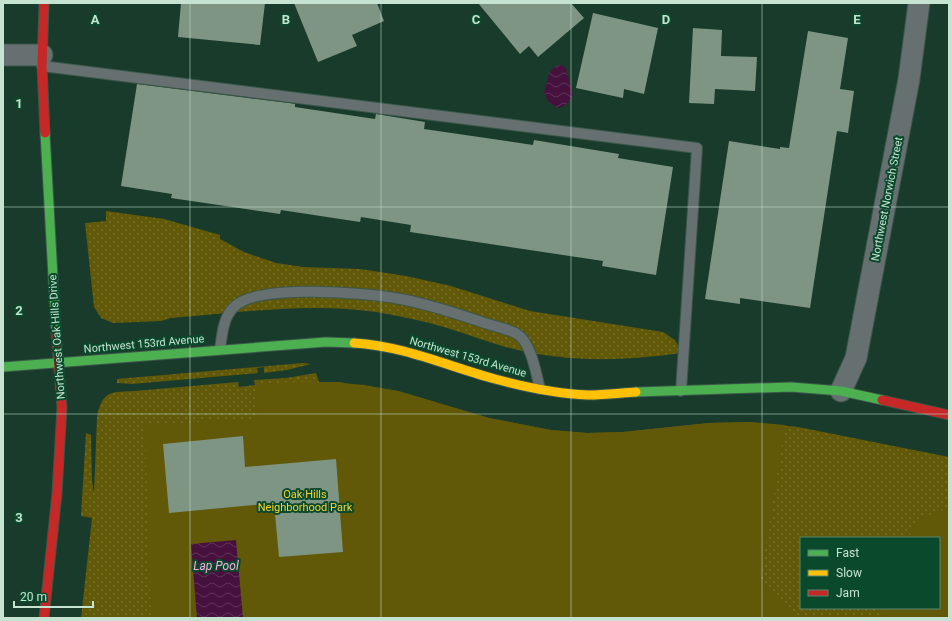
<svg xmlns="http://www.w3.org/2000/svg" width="952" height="621" viewBox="0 0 952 621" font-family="Roboto,sans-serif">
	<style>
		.grass { fill: url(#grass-dots); fill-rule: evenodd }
		.garden { fill: #615808 }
		.water { fill: url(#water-waves) }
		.building { fill: #7e9584 }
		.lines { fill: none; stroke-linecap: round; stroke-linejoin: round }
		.lane-casing { stroke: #3b5749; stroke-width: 12 }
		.street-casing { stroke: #3b5749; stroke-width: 23 }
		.fast-casing { stroke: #3b5749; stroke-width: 11 }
		.slow-casing { stroke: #3b5749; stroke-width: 11 }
		.jam-casing { stroke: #3b5749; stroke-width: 11 }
		.lane { stroke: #667071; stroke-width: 10 }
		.street { stroke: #667071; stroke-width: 21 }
		.fast { stroke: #4caf50; stroke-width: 9 }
		.slow { stroke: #ffc107; stroke-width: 9 }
		.jam { stroke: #c62828; stroke-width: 9 }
		.grid { fill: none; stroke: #c6e2d0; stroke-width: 1; stroke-opacity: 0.55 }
		.labels { text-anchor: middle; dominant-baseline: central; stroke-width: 4; stroke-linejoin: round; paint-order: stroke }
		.street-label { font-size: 11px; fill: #c6e2d0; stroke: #0b492c }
		.park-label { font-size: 11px; fill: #f5d532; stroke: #0b492c }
		.water-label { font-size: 12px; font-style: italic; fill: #f5b0e1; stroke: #0b492c }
		.grid-label { font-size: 13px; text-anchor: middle; font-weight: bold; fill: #c6e2d0; stroke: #0b492c; stroke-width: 4; stroke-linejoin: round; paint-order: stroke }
	</style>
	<defs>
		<pattern id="grass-dots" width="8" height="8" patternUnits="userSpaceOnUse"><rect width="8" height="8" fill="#615808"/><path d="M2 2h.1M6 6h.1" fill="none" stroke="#76702b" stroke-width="1.8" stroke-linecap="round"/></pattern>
		<pattern id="water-waves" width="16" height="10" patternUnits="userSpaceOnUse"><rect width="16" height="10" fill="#47113e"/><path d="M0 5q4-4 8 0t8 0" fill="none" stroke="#603359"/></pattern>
	</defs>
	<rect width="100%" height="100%" fill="#193b2b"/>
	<path class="grass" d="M106,211L164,219L220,235V239L244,252L276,263L303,267L360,269L406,276L451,286L530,311L663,332L675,340L682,353C624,361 567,363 510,348C489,343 468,334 447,328C424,321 400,316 376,312C309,302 238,313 171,318L161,321L113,323L101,318L94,307L85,223L106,221Z
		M303,363L311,364L287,370L264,373V367L257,368L258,373L132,384L117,383V379Z
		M316,373L319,382L364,385L398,391L489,418L551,430L587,433L623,432L709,423L750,422L798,427L949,457V618H81L92,518L81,516L86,433L91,435L92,481L94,492L97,417C102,390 112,392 135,391L238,382L239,387L255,385L254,380L286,378ZM801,538H939V608H801Z"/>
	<path class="garden" d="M289,382H339L398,391L489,418L551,430L587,433L623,432L709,423L750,422L785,425L760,583L801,618H151L145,425L257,419L255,385Z
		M946,509L949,510V618H878L882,608H939V538H909L916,520Z"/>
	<path class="water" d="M561,65L566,68L573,95L567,104L559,108L549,103L544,93L549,74L554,67Z
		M236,540L243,618H197L191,544Z"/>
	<path class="building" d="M181,3H265L260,45L178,37Z
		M294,3H377L384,21L352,35L357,46L318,62Z
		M478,3H571L584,18L538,57L529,46L520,54Z
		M593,13L658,28L644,94L624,89L623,98L576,88Z
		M693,28L722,30L721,56L757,57L755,91L715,89L714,104L689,103Z
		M808,31L848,38L840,89L854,91L848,133L837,131L810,308L740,298V304L705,299L729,141L780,149V147L789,148Z
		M137,84L289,103L295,104V107L375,119L376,114L425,122L424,129L533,145L534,140L619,154L618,158L673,167L656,275L602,266L603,261L410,232L411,225L361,217L360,222L281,210L280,214L171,198L172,194L121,186Z
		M243,436L245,467L336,459L343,552L279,557L274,503L169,513L163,444Z"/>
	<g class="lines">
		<defs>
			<path id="lane" d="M42,66L697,148L681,391
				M220,349C222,336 223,317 234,307C256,283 369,293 400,299C430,304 460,315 488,324C497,327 509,329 517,334C531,342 536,373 540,389"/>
			<path id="street" d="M3,55H42
				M841,391L856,358L909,79L919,3"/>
			<path id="fast" d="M45,133L56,331
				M3,367L326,342L354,343
				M636,392L791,387L841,391L882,400"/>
			<path id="slow" d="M354,343C404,346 447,366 495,379C525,387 557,394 588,395C604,395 620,393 636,392"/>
			<path id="jam" d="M44,3L42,66L45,133
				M882,400L949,415
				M44,618L57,493L62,407L56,331"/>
		</defs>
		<use href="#lane" class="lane-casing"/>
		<use href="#street" class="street-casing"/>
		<use href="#fast" class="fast-casing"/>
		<use href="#slow" class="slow-casing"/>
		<use href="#jam" class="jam-casing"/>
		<use href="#lane" class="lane"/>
		<use href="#street" class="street"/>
		<use href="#fast" class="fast"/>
		<use href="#slow" class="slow"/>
		<use href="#jam" class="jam"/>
	</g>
	<path class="grid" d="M190,3V618M381,3V618M571,3V618M762,3V618M3,207H949M3,414H949"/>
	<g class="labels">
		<g class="street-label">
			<text transform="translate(887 199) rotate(-79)">Northwest Norwich Street</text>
			<text transform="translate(57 337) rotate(-94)">Northwest Oak Hills Drive</text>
			<text transform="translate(144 344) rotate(-5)">Northwest 153rd Avenue</text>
			<text transform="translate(468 357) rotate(16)">Northwest 153rd Avenue</text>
		</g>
		<g class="park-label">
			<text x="305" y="494">Oak Hills<tspan x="305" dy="13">Neighborhood Park</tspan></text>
		</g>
		<g class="water-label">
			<text x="216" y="566">Lap Pool</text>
		</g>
	</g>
	<g class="grid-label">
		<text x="95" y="24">A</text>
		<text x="286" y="24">B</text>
		<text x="476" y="24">C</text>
		<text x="666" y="24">D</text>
		<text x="857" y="24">E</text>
		<text x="19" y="108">1</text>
		<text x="19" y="315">2</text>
		<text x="19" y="522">3</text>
	</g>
	<rect width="952" height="621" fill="none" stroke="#c6e2d0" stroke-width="8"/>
	<rect x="800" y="537" width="140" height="72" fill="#0b492c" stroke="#56866e"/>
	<rect x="808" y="550" width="20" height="6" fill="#4caf50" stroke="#56866e"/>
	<text x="836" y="557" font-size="12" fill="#c6e2d0">Fast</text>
	<rect x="808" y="570" width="20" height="6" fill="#ffc107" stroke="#56866e"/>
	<text x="836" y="577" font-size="12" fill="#c6e2d0">Slow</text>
	<rect x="808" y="590" width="20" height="6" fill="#c62828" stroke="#56866e"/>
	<text x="836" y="597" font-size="12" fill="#c6e2d0">Jam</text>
	<path d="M14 601v6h79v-6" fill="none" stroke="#c6e2d0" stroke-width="2"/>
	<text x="20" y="601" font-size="12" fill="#c6e2d0" stroke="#0b492c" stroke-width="3" paint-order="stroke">20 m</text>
</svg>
